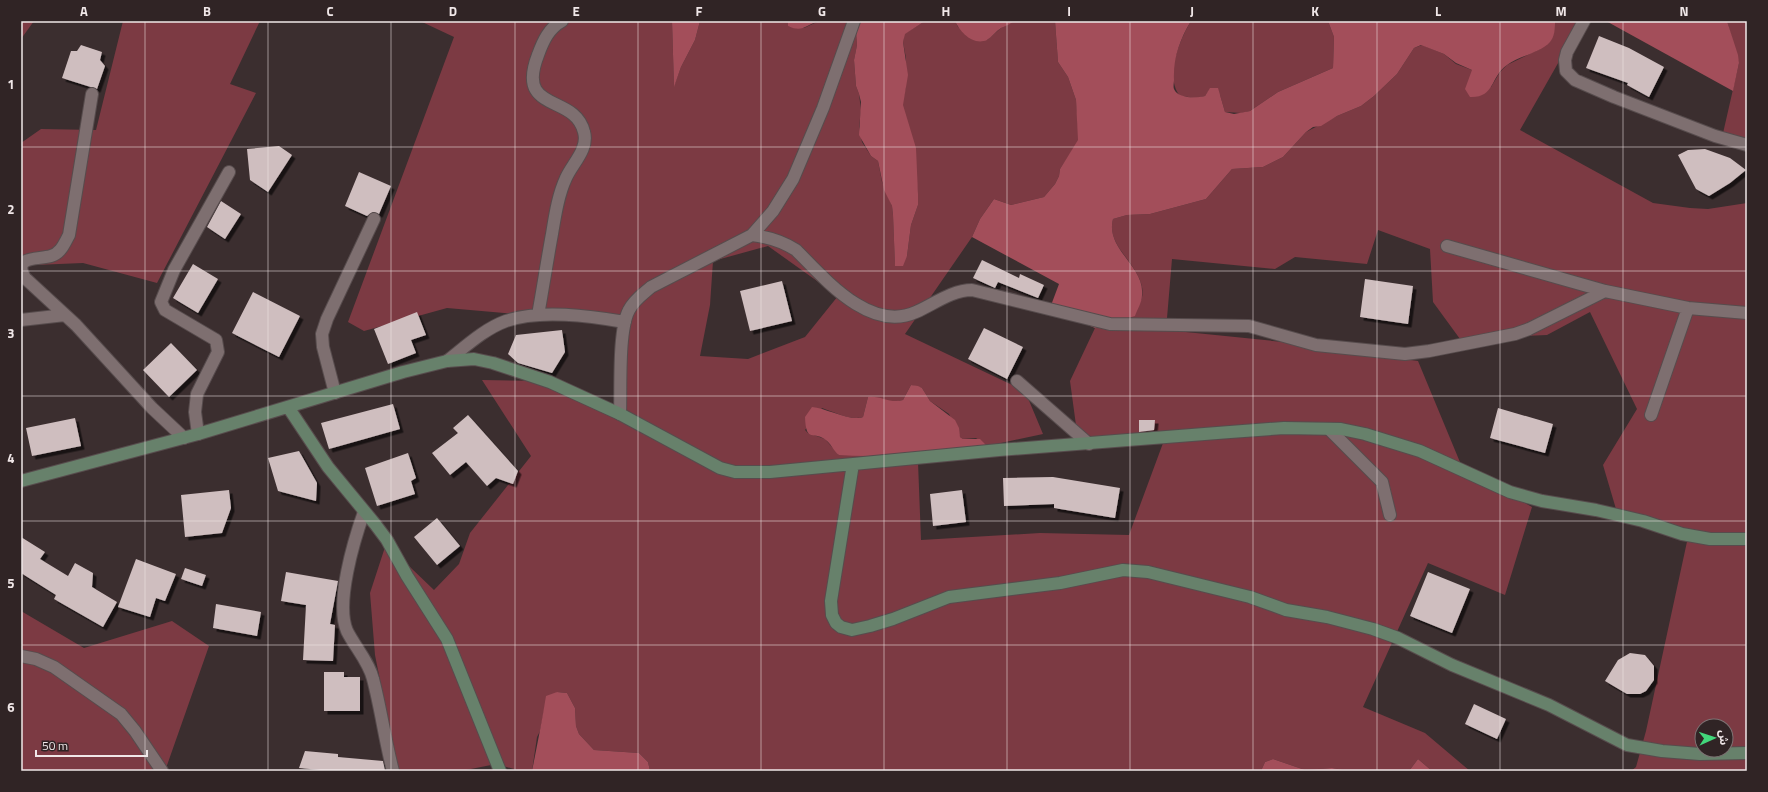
<svg xmlns="http://www.w3.org/2000/svg" width="1768" height="792" viewBox="0 0 1768 792" font-family="'Titillium Web','Noto Sans Arabic',sans-serif">
	<style>
		.green { fill: #7c3a43; fill-rule: evenodd }
		.forest { fill: #a34e5a }
		.building { fill: #cfbebf; filter: url(#shadow) }
		.lines { fill: none; stroke-linecap: round; stroke-linejoin: round }
		.street-casing { stroke: #574c4d; stroke-width: 14 }
		.secondary-casing { stroke: #574c4d; stroke-width: 14 }
		.street { stroke: #7e6f70; stroke-width: 12 }
		.secondary { stroke: #67816b; stroke-width: 12 }
		.grid { fill: none; stroke: #f0e7e8; stroke-width: 1; stroke-opacity: 0.55 }
		.neatline { fill: none; stroke: #f0e7e8; stroke-width: 1.5 }
		.grid-label { font-size: 13px; text-anchor: middle; font-weight: bold; fill: #f0e7e8 }
	</style>
	<defs>
		<filter id="shadow"><feDropShadow dx="3.5" dy="3.5" stdDeviation="0" flood-color="#0009"/></filter>
	</defs>
	<rect width="100%" height="100%" fill="#3b2e2f"/>
	<path class="green" d="M21,21H34L21,39Z
		M123,21H260L230,84L256,93L157,283L83,263L35,265L21,258V143L41,129L96,130Z
		M420,21H672L674,86L681,67L695,40L700,21H788V26L804,28L819,21H852L856,32L857,45L854,60L856,86L859,94L861,110L859,127L862,142L871,156L878,161L882,182L892,206L893,215L895,265L907,256L911,225L918,205V194L912,138L902,105L906,86V58L903,42L904,34L925,21H955L958,27L987,40L1001,28L1015,21H1055L1058,62L1068,77L1076,100L1079,140L1060,169L1059,176L1055,184L1044,197L1011,205L994,199L980,219L972,237L905,334L1025,391L1043,434L987,446L976,438L963,439L960,437L949,414L930,401L922,388L911,385L903,400L894,402L868,397L863,417C851,421 834,412 822,408L805,430L808,433L825,439L839,455H871L918,462L921,540L1040,533L1129,535L1166,435L1078,440L1070,381L1095,328C1122,321 1156,308 1137,274C1127,255 1107,241 1113,219L1127,215L1150,214L1206,199L1232,169L1263,167L1283,157L1306,132L1337,116L1361,106L1374,96L1397,74L1414,48L1422,45L1444,54L1456,64L1472,70L1491,87L1500,72L1507,65L1540,49L1551,40L1554,32L1555,21H1582L1520,130L1653,203L1690,208L1708,209L1747,203V771H1631L1636,767L1646,731L1688,537L1616,509L1603,465L1637,409L1590,312L1547,335L1460,339L1433,302L1430,249L1378,230L1367,264L1295,257L1275,269L1172,259L1166,330L1283,342L1418,361L1462,467L1532,507L1505,595L1428,563L1363,707L1425,733L1470,771H1432L1418,759L1409,771H1350L1332,768L1305,770L1273,759L1265,762L1261,771H650L648,762L639,753L594,750L579,734L576,726L575,708L567,693L557,692L545,706L540,731L537,737L532,771H521L496,764L461,771H398L375,655L370,593L386,544L434,590L459,564L470,533L531,456L482,380L549,381L616,407L620,323L447,308L364,331L348,322L454,37ZM768,246L838,296L805,337L748,359L700,356L710,305L713,261ZM1702,726H1726V750H1702Z
		M1191,21H1328L1334,37L1333,68L1278,92L1250,111L1241,113L1225,112L1220,95L1210,89L1205,96L1197,98L1180,96C1164,77 1180,39 1191,21Z
		M1727,21H1747V146L1721,142L1739,63Z
		M21,611L84,648L172,621L209,646L165,771H21Z"/>
	<path class="forest" d="M672,21H700L695,40L681,67L674,87Z
		M788,21H819C805,25 803,33 788,26Z
		M852,21H925L905,34L903,42L908,75L903,105L916,148L918,194V205L911,225L907,256L903,266H895L893,215L892,206L884,190L878,161L871,156L859,135L861,102L859,94L856,86L854,60L857,45L856,32Z
		M955,21H1015C1010,24 1006,26 1001,28C996,31 992,37 987,40C973,46 960,32 955,21Z
		M1055,21H1191C1180,39 1173,58 1174,80C1174,82 1173,87 1174,89C1178,99 1197,98 1205,96L1210,88H1218L1225,112L1234,114L1250,111L1278,92L1333,68L1334,37L1328,21H1555C1555,28 1555,36 1550,42C1540,53 1519,56 1507,65C1490,77 1495,98 1470,97L1465,89L1472,70L1456,63L1444,54L1421,45L1414,48L1397,74L1374,96L1361,106L1337,116L1321,126L1313,127L1306,132L1283,157L1263,167L1232,169L1206,199L1150,214L1127,215L1113,219C1105,249 1145,266 1142,295C1142,303 1137,309 1135,316L1095,328L1050,308L1059,284L972,237L980,219L994,199L1011,205L1044,197L1055,184L1059,176L1060,169L1078,140L1076,100L1068,77L1058,62Z
		M1606,21H1727L1738,55L1739,63L1733,91Z
		M911,385L918,386L922,388L930,401L955,420L959,428L960,437L963,439H980L987,446C938,451 888,459 839,455C834,452 832,445 827,441C814,429 806,445 805,417L812,407C826,408 851,422 863,417L868,397C880,395 890,404 903,400Z
		M557,692L567,693L575,708L576,726L579,734L594,750L639,753L648,762L650,771H532C537,746 542,721 546,696Z
		M1273,759L1305,770L1332,768L1350,771H1261L1265,762Z
		M1418,759L1432,771H1409Z"/>
	<path class="building" d="M1599,36L1629,48L1664,67L1649,97L1627,85L1628,83L1586,68Z
		M81,45L102,52L100,60L105,66L97,89L62,78L71,51H77Z
		M279,146L292,155L268,192L250,180L247,149Z
		M1705,149L1730,158L1746,170L1730,183L1709,196L1696,189L1678,155L1688,150Z
		M359,172L391,186L379,214L373,212L367,216L345,206Z
		M221,201L241,214L225,239L207,227Z
		M982,260L1019,278L1020,274L1044,285L1038,298L998,282L995,288L973,278Z
		M193,264L218,279L198,313L173,298Z
		M1365,279L1413,286L1408,324L1360,317Z
		M782,281L792,321L750,331L740,291Z
		M253,292L300,316L279,357L232,333Z
		M417,312L426,335L411,340L416,353L388,364L374,329Z
		M984,328L1023,347L1007,379L968,359Z
		M562,330L565,352L552,373L518,363L508,354L516,335Z
		M171,343L197,370L169,397L143,370Z
		M393,404L400,429L329,449L321,423Z
		M1498,408L1553,424L1545,453L1490,438Z
		M468,415L518,471L513,484L496,478L487,486L466,462L450,475L432,453L458,433L453,428Z
		M75,418L81,446L32,456L26,428Z
		M1139,420H1155L1154,430L1139,432Z
		M299,451L317,483L316,501L278,491L268,458Z
		M408,453L416,478L411,481L415,494L377,506L365,468Z
		M1053,477L1120,488L1115,518L1054,508V504L1004,506L1003,478Z
		M229,490L231,508L222,533L185,537L181,495Z
		M962,490L966,522L933,526L930,494Z
		M437,518L460,546L437,565L414,537Z
		M21,537L45,552L40,559L68,576L75,563L93,573L92,587L117,602L103,627L54,599L56,595L21,573Z
		M136,559L176,574L165,601L156,598L150,617L118,607Z
		M185,568L206,575L202,586L181,579Z
		M286,572L338,581L330,624L335,625L333,661L303,660L306,605L281,601Z
		M1428,572L1470,589L1452,633L1410,616Z
		M216,604L261,612L257,636L213,628Z
		M1630,653L1645,655L1654,666V680L1646,691L1640,694H1627L1605,681L1618,660Z
		M324,672H344V677H360V711H324Z
		M1474,704L1506,719L1497,739L1465,724Z
		M305,751L338,754V757L383,761L385,771H331L299,768Z"/>
	<g class="lines">
		<defs>
			<path id="street" d="M1584,21L1567,52L1565,60L1566,71L1575,80L1614,97L1715,136L1747,145
				M92,94L69,235C64,244 61,253 51,256C38,260 12,255 25,278L76,325L152,408L184,438
				M752,235C769,237 782,241 796,250C825,279 870,333 916,312C934,304 952,290 972,290L1110,324L1249,326L1316,345L1405,354L1429,351L1515,334L1529,329L1605,291
				M1447,246L1605,291L1688,308L1747,313
				M538,315C543,288 547,261 552,234C555,216 558,195 566,178C572,164 589,149 584,132C575,93 515,114 538,55C543,41 549,28 562,21
				M21,320L65,315
				M447,361C465,347 484,329 506,321C540,309 590,316 625,322
				M1017,381L1089,444
				M335,393L323,347L322,334L327,319L374,219
				M620,414C621,389 618,330 629,310C634,300 643,294 651,287L752,235L773,211L793,179L823,108L854,21
				M1651,415L1688,308
				M1329,429L1382,482L1390,515
				M198,434L195,412L197,394L218,352L216,340L165,310L161,302L174,270L229,172
				M364,512C354,540 335,603 347,631C355,647 369,662 373,679C381,709 385,741 393,771
				M21,656L36,659L54,667L121,714L135,731L162,771"/>
			<path id="secondary" d="M288,407L328,467L375,524L387,540L407,576L447,639L500,771
				M853,464L831,601L832,615L836,623L841,627L852,630L870,626L893,619L949,597L1060,583L1123,570L1148,572L1250,597L1286,610L1327,617L1373,629L1398,638L1452,665L1549,705L1627,745L1662,751L1700,754L1747,753
				M21,481L198,434L403,372L447,361L474,359L493,363L550,382L620,414L720,468L735,472H770L999,450L1230,432L1284,428L1341,429L1365,434L1420,451L1510,492L1542,501L1596,510L1643,521L1682,534L1710,539H1747"/>
		</defs>
		<use href="#street" class="street-casing"/>
		<use href="#secondary" class="secondary-casing"/>
		<use href="#street" class="street"/>
		<use href="#secondary" class="secondary"/>
	</g>
	<path class="grid" d="M145,21V771M268,21V771M391,21V771M515,21V771M638,21V771M761,21V771M884,21V771M1007,21V771M1130,21V771M1253,21V771M1377,21V771M1500,21V771M1623,21V771M21,147H1747M21,271H1747M21,396H1747M21,521H1747M21,645H1747"/>
	<rect width="1768" height="792" fill="none" stroke="#302425" stroke-width="44"/>
	<g transform="translate(1714 738) rotate(87)"><circle r="19" fill="#302425" stroke="#7d7273"/>
	<path d="M0-3L7 15L0 10L-7 15Z" fill="#42d77b"/>
	<text y="-6" font-size="11" font-weight="bold" text-anchor="middle" fill="#f0e7e8">ش</text>
	</g>
	<path d="M36 750v6h111v-6" fill="none" stroke="#f0e7e8" stroke-width="2"/>
	<text x="42" y="750" font-size="12" fill="#f0e7e8" stroke="#302425" stroke-width="3" paint-order="stroke">50 m</text>
	<rect x="22" y="22" width="1724" height="748" class="neatline"/>
	<g class="grid-label">
		<text x="84" y="16">A</text>
		<text x="207" y="16">B</text>
		<text x="330" y="16">C</text>
		<text x="453" y="16">D</text>
		<text x="576" y="16">E</text>
		<text x="699" y="16">F</text>
		<text x="822" y="16">G</text>
		<text x="946" y="16">H</text>
		<text x="1069" y="16">I</text>
		<text x="1192" y="16">J</text>
		<text x="1315" y="16">K</text>
		<text x="1438" y="16">L</text>
		<text x="1561" y="16">M</text>
		<text x="1684" y="16">N</text>
		<text x="11" y="89">1</text>
		<text x="11" y="214">2</text>
		<text x="11" y="338">3</text>
		<text x="11" y="463">4</text>
		<text x="11" y="588">5</text>
		<text x="11" y="712">6</text>
	</g>
</svg>
